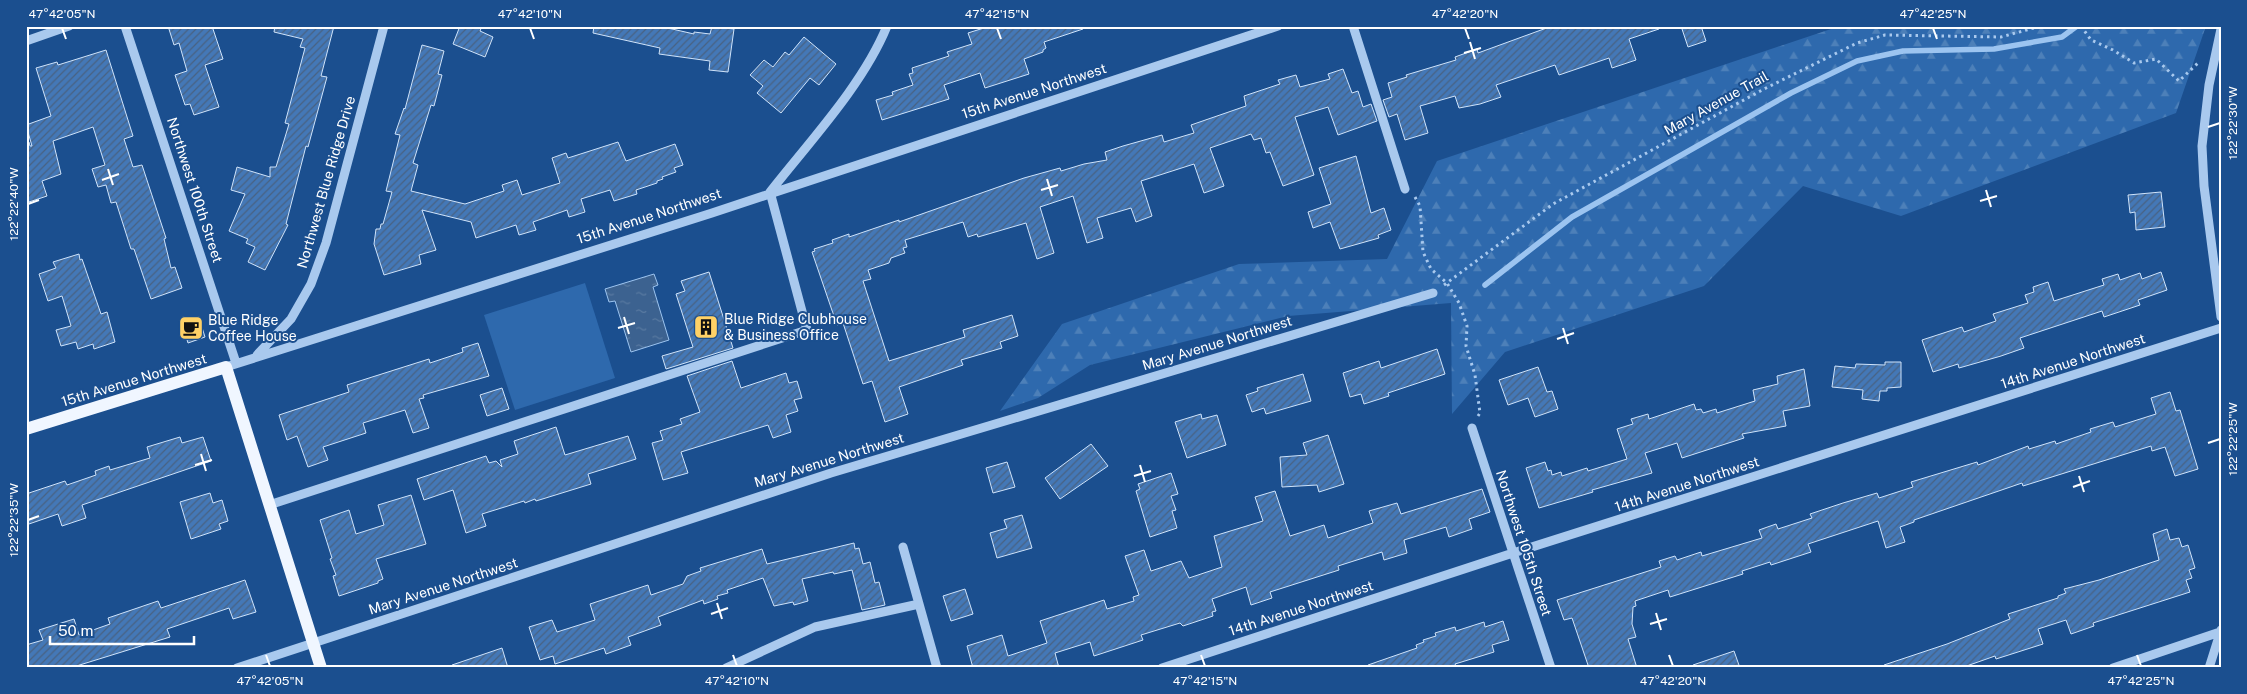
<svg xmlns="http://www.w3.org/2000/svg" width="2247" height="694" viewBox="0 0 2247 694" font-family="'Public Sans',sans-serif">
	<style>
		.forest { fill: url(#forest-firs) }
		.park { fill: #2e69ad }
		.water { fill: url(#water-ripples); stroke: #9cc4f0 }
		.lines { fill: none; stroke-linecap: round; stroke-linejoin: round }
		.stream { stroke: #9cc4f0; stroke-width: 5.5 }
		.building { fill: url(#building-hatch); stroke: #cfe3fa }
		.path { stroke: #a9c9ee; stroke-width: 3; stroke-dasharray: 2.5 4; stroke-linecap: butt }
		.minor { stroke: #a9c9ee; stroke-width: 9 }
		.major { stroke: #f0f6ff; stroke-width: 12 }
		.ticks { fill: none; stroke: #fff; stroke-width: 2 }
		.labels { text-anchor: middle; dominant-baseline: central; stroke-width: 4; stroke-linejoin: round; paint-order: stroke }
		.street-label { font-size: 14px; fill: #fff; stroke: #1b4f8f }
		.poi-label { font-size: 14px; fill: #fff; stroke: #1b4f8f; text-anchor: start }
		.neatline { fill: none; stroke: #fff; stroke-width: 2 }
		.ticks-label { font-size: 12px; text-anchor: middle; fill: #fff }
	</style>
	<defs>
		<pattern id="forest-firs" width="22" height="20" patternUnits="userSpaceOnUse" patternTransform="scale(1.25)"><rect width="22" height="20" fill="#2e69ad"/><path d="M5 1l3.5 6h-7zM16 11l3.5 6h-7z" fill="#4d80b9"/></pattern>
		<pattern id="water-ripples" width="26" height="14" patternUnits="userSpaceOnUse" patternTransform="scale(1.25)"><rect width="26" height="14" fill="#3c6290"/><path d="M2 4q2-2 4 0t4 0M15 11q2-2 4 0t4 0" fill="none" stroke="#597aa1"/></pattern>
		<pattern id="building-hatch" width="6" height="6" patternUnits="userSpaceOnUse" patternTransform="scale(1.25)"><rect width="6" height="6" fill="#4478b7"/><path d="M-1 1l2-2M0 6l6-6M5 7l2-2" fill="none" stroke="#486282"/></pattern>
	</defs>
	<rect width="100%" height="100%" fill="#1b4f8f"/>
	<path class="forest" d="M1840,26H2206L2176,113L1901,216L1803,186L1704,286L1505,352L1452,414L1451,303L1288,316L1090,365L1038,398L1000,411L1062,324L1239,264L1387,259L1437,161Z"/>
	<path class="park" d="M585,283L615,378L515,410L484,315Z"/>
	<path class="water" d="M654,274L658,285L653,287L669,340L631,352L615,301L609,302L605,289Z"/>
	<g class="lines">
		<path class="stream" d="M1485,285L1572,217L1791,93L1857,61L1903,51L1994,49L2062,37L2077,26"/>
	</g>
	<path class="building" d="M168,26H212L223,59L205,65L219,107L194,115L190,104L185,105L175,75L187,71L179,43L174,45Z
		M275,26H334L321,76L327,77L308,147L306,146L286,224L288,225L265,270L248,262L255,247L246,243L248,239L229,231L245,194L231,190L237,167L270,177V167H276L289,124L285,123L305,48L300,47L303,39L274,32Z
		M460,26H482L480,31L493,37L485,57L453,44Z
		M594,26H659L694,34V32L710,34L712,26L734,29L728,72L709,70L710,61L659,54L660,48L593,33Z
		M990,26H1083V29L1044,42L1046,48L1043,50V52L1024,59L1029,74L985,88L980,73L944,85L949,99L882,120L876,100L893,95L892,92L913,85L909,74L913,73L912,68L949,56L947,52L972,44L968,33Z
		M1552,26H1658L1659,29L1629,39L1636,60L1612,68L1609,58L1559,75L1555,65L1496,85L1501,97L1480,104L1459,108L1455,96L1420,106L1428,133L1405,140L1397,114L1389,117L1383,100L1392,97L1388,83L1407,77L1406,75L1456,60L1455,57L1477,49L1478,53Z
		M1681,26H1701L1706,41L1688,47Z
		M804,37L836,64L819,85L810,78L781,113L757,93L763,86L750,75L764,60L773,67L785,52L789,55Z
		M422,45L444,51L438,74L442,75L434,106L431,105L413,163L418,165L411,191L465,204L504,191L502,185L517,180L522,195L560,183L552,158L566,153L568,158L618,142L626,161L675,144L683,165L674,168L676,172L662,177L663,179L657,181V183L636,190L637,194L614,201L610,190L581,199L585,212L569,217L567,210L533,222L536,230L519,235L516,225L476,238L471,222L422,210L436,250L419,255L421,264L384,275L374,244L376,229H380L381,224H383L392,192L386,191L400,135L395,134L404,108L405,109Z
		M106,50L133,136L124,139L133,167L142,165L166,238L164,239L171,268L175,267L182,288L151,299L134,249H131L116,202L111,203L106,185L98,187L92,169L105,165L93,127L53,141L61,174L42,181L47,196L29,202L26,193V143L29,142L30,146H32L26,125L51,116L36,68L57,62L58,65Z
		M1343,69L1352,93L1358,91L1363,107L1371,104L1377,121L1338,135L1328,107L1295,117L1314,175L1283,186L1270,152L1266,153L1261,138L1254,140L1251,134L1210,148L1224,186L1204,193L1194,164L1141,181L1152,216L1136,222L1131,208L1097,218L1103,238L1087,243L1073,196L1040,207L1054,253L1037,259L1026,223L978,237L977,234L968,237L963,222L905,240L907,247L903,248L905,253L891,258L889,263L868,270L871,279L863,281L889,361L965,337L963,330L1012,315L1018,336L1000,342L1002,348L961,360L963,365L899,387L908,414L885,422L872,381L863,384L843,323L837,325L812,252L815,251L814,249L833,243L832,240L849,234V237L899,220V222L1024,178L1060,168L1061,171L1084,164L1107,160L1105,152L1123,146L1162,135L1164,142L1194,133L1191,125L1246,106L1244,96L1280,84L1278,80L1296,75L1300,87L1330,79L1328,74Z
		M1356,156L1371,213L1384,208L1391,230L1378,235L1379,238L1340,249L1330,222L1313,228L1308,212L1331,204L1319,168Z
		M2161,192L2165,227L2136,230L2135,212L2130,213L2128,195Z
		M79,254L80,260L82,259L101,314L107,312L115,342L94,349L93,344L78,349L76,342L61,346L56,330L71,326L62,296L48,301L39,274L56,268L53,262Z
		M709,272L733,348L666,369L662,356L693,347L676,294L685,291L681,281Z
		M2161,272L2167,290L2138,300L2140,305L2104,317L2102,311L2020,338L2024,348L2001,356L1959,368L1958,364L1933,372L1922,340L1962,327L1964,332L1996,321L1993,314L2028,303L2025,295L2034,292L2033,287L2048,282L2054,301L2104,285L2102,279L2118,274L2120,280L2140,273L2142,279Z
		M199,318L205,337L188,343L182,323Z
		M478,343L489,376L423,395L424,398L419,399L429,428L413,433L405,410L363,423L366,433L323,447L328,460L308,467L297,436L287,440L279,415L349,392L347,385L429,359L430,363L463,352L462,348Z
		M1437,349L1445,374L1388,393L1389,396L1364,404L1361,394L1350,397L1343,373L1379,361L1381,368Z
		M732,361L741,388L786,373L789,383L797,381L802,398L794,400L798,411L786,415L791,432L773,438L768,425L681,452L688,473L663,480L652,443L663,440L660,431L682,424L680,419L700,412L687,376Z
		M1885,362H1901V387L1887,388V391H1880L1879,401L1862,399L1863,390L1832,387L1835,366L1855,368L1856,364L1885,365Z
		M1538,367L1547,392L1552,391L1558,409L1535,417L1528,398L1508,405L1499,380Z
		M1804,369L1810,406L1783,411L1786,426L1742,434L1744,438L1682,458L1677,443L1645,453L1652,473L1592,490L1593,492L1539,508L1526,468L1545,462L1548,471L1551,470L1552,475L1561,472L1562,476L1587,468L1588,471L1627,459L1617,429L1633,424L1631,419L1648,414L1649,419L1694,404L1696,410L1701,409L1703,413L1716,409L1717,413L1755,401L1753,390L1778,384L1777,376Z
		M1303,374L1311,401L1266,414L1264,408L1252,412L1246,395L1258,391L1257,388Z
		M502,388L509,409L487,416L480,395Z
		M2170,392L2176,411L2180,410L2198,469L2175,476L2165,447L2152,451L2151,446L2023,486L2022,483L1914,520V522L1900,527L1905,542L1886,548L1878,521L1808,544L1811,552L1771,565L1770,562L1742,571L1743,574L1670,597L1668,590L1635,601L1636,606L1633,607L1632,624L1636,637L1628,639L1637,668H1589L1572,618L1564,620L1557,600L1661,567L1659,561L1675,556L1677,560L1701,552L1702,556L1762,538L1759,530L1776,524L1778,529L1812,518L1810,514L1843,503L1877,493L1879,498L1913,487L1911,482L1977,462L1978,465L2028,446L2029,449L2055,441L2056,444L2091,432L2090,429L2113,422L2115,427L2156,414L2151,398Z
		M1201,414L1202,419L1217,415L1226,445L1187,458L1175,422Z
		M556,427L565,455L628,436L636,459L588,474L591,484L536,501L535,499L525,503L524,501L482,514L486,526L466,533L453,490L424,500L417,479L486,456L489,463L496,461L502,467L500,460L518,454L514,441Z
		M1328,435L1344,484L1319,492L1317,485L1282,487L1280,457L1307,455L1303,443Z
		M180,437L182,443L203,437L211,461L82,505L86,518L62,526L58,514L26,525V494L65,481L67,485L96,475L95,471L109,466L110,470L150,458L147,447Z
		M1091,444L1108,466L1060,499L1045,478Z
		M1007,462L1015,487L993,493L986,468Z
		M1171,473L1178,494L1171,496L1176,510L1172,511L1177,528L1150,537L1136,491L1140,489L1138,484Z
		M1482,489L1490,512L1469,519L1472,529L1449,537L1446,527L1404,540L1407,553L1384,560L1382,552L1338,566L1339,570L1270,592L1272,598L1251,605L1246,587L1212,599L1216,611L1212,612L1213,616L1183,626L1180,623L1141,635L1143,640L1094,656L1090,642L1055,653L1059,668H973L967,646L1002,635L1008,656L1047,643L1040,621L1104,600L1107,609L1134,601L1133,597L1139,595L1125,556L1144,550L1151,571L1181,561L1189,578L1222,567L1214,536L1263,521L1255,497L1275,491L1290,536L1324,525L1328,538L1373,523L1369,511L1397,503L1401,514Z
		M210,493L213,503L222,500L228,521L219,524L221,529L191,539L180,502Z
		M411,495L426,544L376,559L383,579L378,581V583L339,596L333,576L336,575L330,559L332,558L320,520L349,510L356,534L384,525L378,505Z
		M1022,515L1032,548L997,558L990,533L1007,528L1004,520Z
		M2167,529L2170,540L2179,538L2182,547L2188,545L2195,568L2189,570L2192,578L2186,580L2190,592L2093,623L2094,626L2071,634L2066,620L2038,629L2043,644L1996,659L1995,656L1961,668H1884V665L1947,644L2010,619L2008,614L2058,598V596L2066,593L2064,589L2099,580L2159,560L2153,534Z
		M854,543L855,549L859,548L863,564L870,562L875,583L879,582L885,605L862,610L852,570L834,574L833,572L802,579L808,601L794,605L793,602L774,606L763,578L727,590L728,593L717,596L718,599L704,604L703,600L658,617L661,625L628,637L631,645L606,654L604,648L555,664L553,656L540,660L529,627L552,620L557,632L595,620L590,604L648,585L651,595L683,584L687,576L701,571L700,568L762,549L767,564Z
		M245,580L256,612L233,619L229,608L167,629L170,637L70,668H26V645L43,640L39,630L74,619L79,635L110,624L108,618L158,601L161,608Z
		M965,589L973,614L951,621L943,596Z
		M1503,621L1509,640L1492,645L1494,652L1455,664L1457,668H1368V665L1417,648L1416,645L1424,642L1423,640L1436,636L1435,633L1455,627L1456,631L1484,622L1485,627Z
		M502,648L508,668H452V665Z
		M1734,651L1740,668H1694L1693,665Z"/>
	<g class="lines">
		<path class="path" d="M2081,26L2091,40L2113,50L2134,63L2156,59L2179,81L2200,61
			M1415,197L1420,206L1423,252L1431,269L1447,283L1459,303L1467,326L1466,346L1475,375L1480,413L1478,416
			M1444,285L1553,204L1764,89L1857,43L1885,35L2001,37L2041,26"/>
		<path class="minor" d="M125,26L236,363
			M1353,26L1405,189
			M2221,29L2209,85L2202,146L2204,186L2221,317
			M26,41L69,26
			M257,355L291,319L311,284L326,243L384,26
			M226,367L712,213L1278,26
			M1472,428L1551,668
			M269,505L807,330L770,192C809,142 863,85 887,26
			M903,547L937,668
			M237,668L831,473L1433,293
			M726,668L815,627L919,604
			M1162,668L1513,553L2221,328
			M2113,668L2220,632
			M2209,668L2221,630"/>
		<path class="major" d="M26,429L226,367L321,668"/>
	</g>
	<path class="ticks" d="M62,28L66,39M530,28L534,39M997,28L1001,39M1465,28L1469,39M1933,28L1937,39M1470,42L1475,59M1464,53L1481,48M2208,127L2220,123M108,169L113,185M1047,179L1052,196M102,180L119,174M1041,190L1058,185M1986,190L1991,207M1980,201L1997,196M28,204L39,200M624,317L629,334M618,328L635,323M1563,328L1568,344M1557,339L1574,333M2208,443L2220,439M201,454L206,471M195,465L212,460M1140,465L1145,482M1134,476L1151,471M2079,476L2084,492M2073,487L2090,481M28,520L39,516M717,603L722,619M1656,613L1661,630M711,614L728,608M1650,624L1667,619M266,655L270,666M733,655L737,666M1201,655L1205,666M1669,655L1673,666M2137,655L2141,666"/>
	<defs>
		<symbol id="building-square" viewBox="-11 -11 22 22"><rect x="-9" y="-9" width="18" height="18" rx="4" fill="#ffd166" stroke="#1b4f8f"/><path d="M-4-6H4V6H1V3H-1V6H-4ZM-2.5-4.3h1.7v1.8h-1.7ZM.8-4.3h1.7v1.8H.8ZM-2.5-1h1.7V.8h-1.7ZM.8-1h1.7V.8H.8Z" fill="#111"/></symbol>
		<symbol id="cafe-square" viewBox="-11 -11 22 22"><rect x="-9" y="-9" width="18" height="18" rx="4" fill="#ffd166" stroke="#1b4f8f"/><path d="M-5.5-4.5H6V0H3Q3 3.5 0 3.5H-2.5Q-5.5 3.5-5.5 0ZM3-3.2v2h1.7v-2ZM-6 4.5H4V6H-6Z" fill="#111"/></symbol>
	</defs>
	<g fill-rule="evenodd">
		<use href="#building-square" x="692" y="313" width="28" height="28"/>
		<use href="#cafe-square" x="177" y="314" width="28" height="28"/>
	</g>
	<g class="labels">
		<g class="street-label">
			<text transform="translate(1034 91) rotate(-18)">15th Avenue Northwest</text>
			<text transform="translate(1716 103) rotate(-29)">Mary Avenue Trail</text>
			<text transform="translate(326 182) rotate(-74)">Northwest Blue Ridge Drive</text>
			<text transform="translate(195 190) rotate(72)">Northwest 100th Street</text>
			<text transform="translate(649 216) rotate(-18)">15th Avenue Northwest</text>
			<text transform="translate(1217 343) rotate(-17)">Mary Avenue Northwest</text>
			<text transform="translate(2073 361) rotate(-18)">14th Avenue Northwest</text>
			<text transform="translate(134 380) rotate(-17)">15th Avenue Northwest</text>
			<text transform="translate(829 460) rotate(-17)">Mary Avenue Northwest</text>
			<text transform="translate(1687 484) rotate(-18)">14th Avenue Northwest</text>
			<text transform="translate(1524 543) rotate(72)">Northwest 105th Street</text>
			<text transform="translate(443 586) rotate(-18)">Mary Avenue Northwest</text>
			<text transform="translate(1301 608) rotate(-18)">14th Avenue Northwest</text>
		</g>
		<g class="poi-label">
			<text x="724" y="319">Blue Ridge Clubhouse<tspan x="724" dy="16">&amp; Business Office</tspan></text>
			<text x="208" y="320">Blue Ridge<tspan x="208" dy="16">Coffee House</tspan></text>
		</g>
	</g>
	<rect width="2247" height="694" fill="none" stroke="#1b4f8f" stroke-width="55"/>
	<path d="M50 636v8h144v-8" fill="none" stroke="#ffffff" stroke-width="2.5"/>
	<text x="58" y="636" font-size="15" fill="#ffffff" stroke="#1b4f8f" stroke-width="4" paint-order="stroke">50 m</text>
	<rect x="28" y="28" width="2192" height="638" class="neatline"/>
	<g class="ticks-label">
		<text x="62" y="18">47°42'05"N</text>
		<text x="530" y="18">47°42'10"N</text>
		<text x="997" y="18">47°42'15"N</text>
		<text x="1465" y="18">47°42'20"N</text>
		<text x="1933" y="18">47°42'25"N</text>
		<text transform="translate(2233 123) rotate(-90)" y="4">122°22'30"W</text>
		<text transform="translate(14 204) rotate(-90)" y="4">122°22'40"W</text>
		<text transform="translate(2233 439) rotate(-90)" y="4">122°22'25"W</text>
		<text transform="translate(14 520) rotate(-90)" y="4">122°22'35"W</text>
		<text x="270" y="685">47°42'05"N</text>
		<text x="737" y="685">47°42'10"N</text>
		<text x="1205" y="685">47°42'15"N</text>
		<text x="1673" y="685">47°42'20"N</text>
		<text x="2141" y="685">47°42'25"N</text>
	</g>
</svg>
